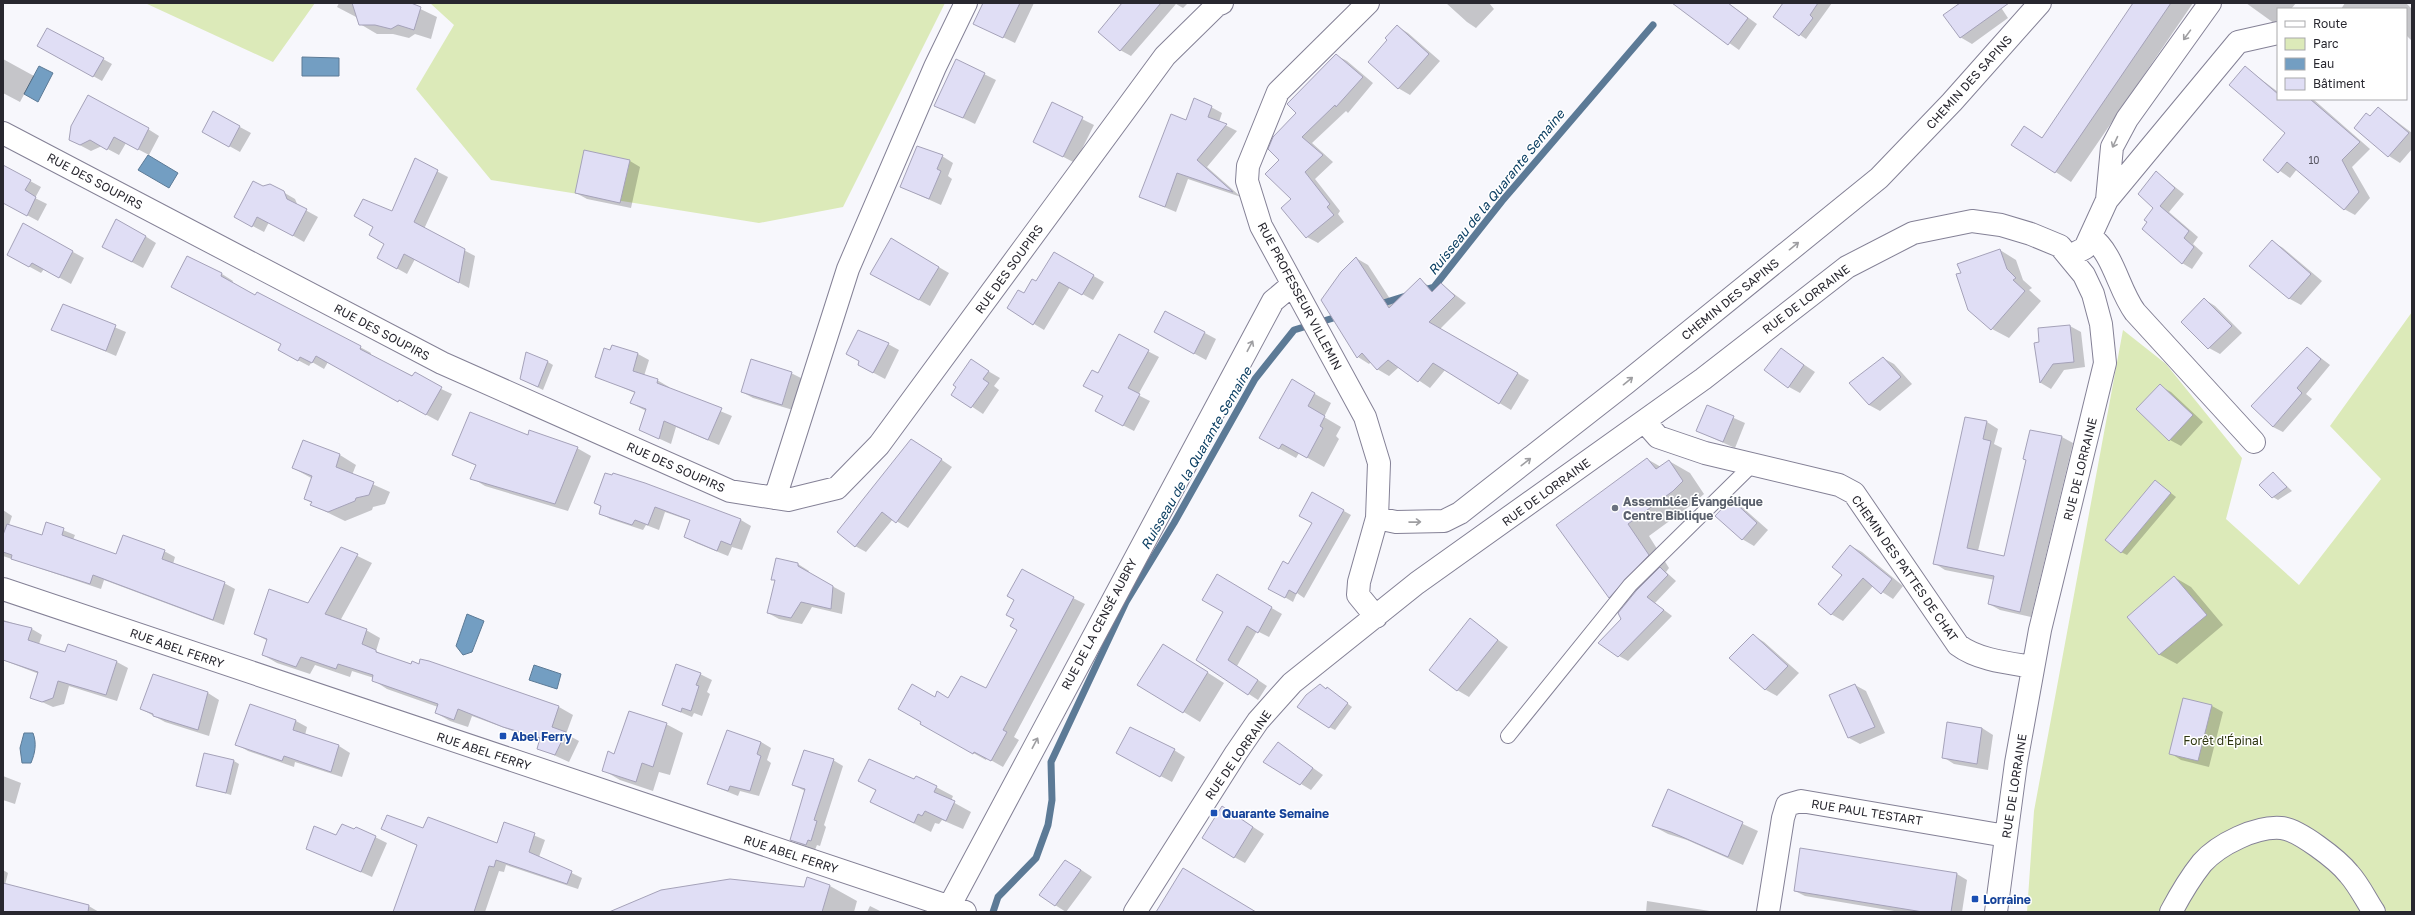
<svg xmlns="http://www.w3.org/2000/svg" width="2415" height="915" viewBox="0 0 2415 915" font-family="'Golos Text',sans-serif">
	<style>
		.green { fill: #dceab9 }
		.water { fill: #739ec2; stroke: #5c7a96 }
		.shadow { fill: #0003 }
		.lines { fill: none; stroke-linecap: round; stroke-linejoin: round }
		.stream { stroke: #5c7a96; stroke-width: 7 }
		.building { fill: #e0def5; stroke: #a5a2b9 }
		.lane-casing { stroke: #848196; stroke-width: 16 }
		.street-casing { stroke: #848196; stroke-width: 24 }
		.lane { stroke: #fff; stroke-width: 14 }
		.street { stroke: #fff; stroke-width: 22 }
		.oneway { stroke: #9e9ea1 }
		.worship-dot { fill: #6b7280; stroke: #fff; stroke-width: 1.5 }
		.transit-dot { fill: #1a4fb4; stroke: #fff; stroke-width: 1.5 }
		.labels { text-anchor: middle; dominant-baseline: central; stroke-width: 3; stroke-linejoin: round; paint-order: stroke }
		.number-label { font-size: 10px; fill: #565560 }
		.street-label { font-size: 12px; fill: #28272f; stroke: #fff }
		.worship-label { font-size: 12px; font-weight: bold; fill: #5b616d; stroke: #fff; text-anchor: start }
		.transit-label { font-size: 12px; font-weight: bold; fill: #164399; stroke: #fff; text-anchor: start }
		.park-label { font-size: 12px; fill: #2e3610; stroke: #fff }
		.water-label { font-size: 13px; font-style: italic; fill: #0c3f63; stroke: #fff }
	</style>
	<rect width="100%" height="100%" fill="#f7f7fc"/>
	<path class="green" d="M145,3H315L273,62Z
		M430,3H945L843,207L759,223L491,180L416,89L454,25Z
		M2412,312V912H2027L2034,811L2123,330L2166,364L2242,458L2226,519L2299,585L2381,479L2330,426Z"/>
	<path class="water" d="M302,57L339,58V76H302Z
		M39,66L53,73L38,102L24,94Z
		M148,155L178,173L169,188L138,170Z
		M467,614L484,621L472,652L463,655L456,646Z
		M534,665L561,674L557,689L529,680Z
		M24,733H33C37,744 35,753 31,763H22L20,748Z"/>
	<path class="shadow" d="M339,3H408L437,17L431,39L415,34L409,38L393,34H377L360,24L358,18L337,7Z
		M984,3H1034L1015,43L974,23Z
		M1127,3H1188L1183,8L1176,4L1131,56L1120,50Z
		M1446,3H1489L1494,9L1476,28L1467,22Z
		M1680,3H1728L1757,24L1739,50L1678,6Z
		M1785,3H1832L1806,39L1774,17Z
		M1962,3H1998L2008,18L1972,44L1960,37Z
		M2134,3H2193L2071,182L2013,144L2024,127L2043,138Z
		M2246,3H2296L2291,9H2278V26Z
		M2345,3H2406L2412,9V41L2406,35V9H2341Z
		M1397,26L1408,33L1440,61L1410,95L1398,88L1388,40Z
		M39,46L103,59L112,64L102,81Z
		M1336,55L1347,61L1373,83L1348,113L1346,111L1312,143L1333,162L1315,179L1340,211L1338,214L1344,222L1318,243L1307,237L1281,160L1298,113Z
		M3,59L34,76L20,102L3,93Z
		M2245,67L2278,92V99H2313L2370,149L2352,167L2370,198L2355,215L2344,209L2297,169L2290,178L2264,160L2286,133Z
		M984,74L996,80L975,124L936,105Z
		M1052,104L1094,125L1075,163L1035,142Z
		M1211,107L1222,113L1219,122L1237,131L1207,167L1241,197L1188,179L1176,212L1140,197L1186,121Z
		M2379,108L2412,133V149L2400,163L2389,156L2355,128L2371,117Z
		M214,113L251,133L240,152L204,132Z
		M148,129L159,136L149,155L126,143L119,155L102,146L91,151L70,140Z
		M585,151L630,161L640,167L631,208L587,199L576,193Z
		M942,156L953,163L948,176L952,179L941,205L901,187Z
		M415,160L448,177L424,229L475,256L469,288L415,259L407,274L389,264L386,244L374,227L393,212Z
		M3,166L41,187L35,198L47,204L38,221L3,202Z
		M2156,172L2184,194L2169,212L2198,237L2193,244L2203,253L2192,269L2182,263L2148,222L2155,207Z
		M263,187L283,192L295,199L298,206L318,217L304,242L269,222L264,232L236,217Z
		M24,225L84,258L71,284L44,269L41,273L19,261Z
		M145,236L156,243L143,268L115,253Z
		M892,240L949,273L930,306L882,280Z
		M2272,241L2283,248L2322,281L2301,305L2290,299L2251,266Z
		M2000,250L2016,260L2023,280L2032,288L2029,290L2041,301L2009,338L1992,329L1962,274Z
		M1054,253L1104,282L1093,300L1070,287L1044,330L1008,308L1037,282Z
		M188,257L222,274L233,281L232,283L256,296L360,347L371,353L370,356L452,394L438,421L328,362L324,369L312,362L309,366L290,356L282,344Z
		M1356,258L1368,265L1394,305L1420,280L1435,290L1441,284L1466,303L1440,329L1529,380L1511,410L1445,370L1430,388L1399,367L1389,376L1377,369L1371,362L1369,364L1358,357L1322,300Z
		M2204,299L2215,306L2242,333L2220,354L2209,348L2183,322Z
		M64,306L126,332L116,356L53,329Z
		M1166,312L1216,339L1206,360L1166,338Z
		M2070,326L2081,332L2085,367L2064,370L2051,389L2041,383L2036,344Z
		M1119,336L1159,357L1138,395L1150,401L1134,431L1107,417L1098,374Z
		M888,344L899,350L885,379L870,371L861,361Z
		M612,346L638,354L649,360L644,376L657,380L669,387L668,389L732,416L719,445L676,427L671,444L640,430L646,411L631,403L635,393L597,376Z
		M2308,348L2330,365L2306,394L2312,399L2283,432L2273,427L2253,406Z
		M1781,349L1815,372L1800,393L1789,387Z
		M1883,358L1894,364L1912,384L1880,411L1869,405Z
		M971,361L1000,378L994,386L999,390L983,414L953,394Z
		M548,362L553,365L543,390L521,379Z
		M791,373L803,379L793,410L753,398L742,392Z
		M1292,381L1331,403L1324,417L1341,427L1336,436L1339,439L1324,467L1299,453L1296,458L1260,438Z
		M2160,386L2171,392L2203,422L2181,446L2170,440L2137,409Z
		M1707,406L1745,423L1735,448L1697,431Z
		M1987,422L1998,429L1994,444L2002,448L1978,551L2004,557L2027,460L2031,431L2062,437L2073,443L2031,617L2000,610L1989,604L1995,580L1945,570L1934,563Z
		M528,437L577,448L591,456L568,511L485,486L472,478L477,466L453,455Z
		M303,441L340,455L356,465L352,475L390,492L385,504L373,507L372,510L345,521L312,505V503L305,499L313,479L293,468Z
		M923,447L952,467L908,528L893,519L866,552L855,546Z
		M1647,459L1661,467L1669,461L1690,473L1704,494L1694,503L1649,536L1669,568L1666,572L1676,581L1655,603L1672,616L1628,661L1619,656L1625,606L1609,597L1557,525Z
		M2274,474L2292,491L2278,500L2273,497Z
		M613,476L741,520L751,526L742,550L732,547L728,556L696,543L685,537L691,521L665,512L659,530L646,525L643,530L610,519L600,513L602,507L595,503Z
		M2156,481L2176,497L2127,555L2121,552Z
		M1312,493L1351,515L1304,598L1297,593L1293,602L1269,588L1288,565L1313,523Z
		M1731,500L1742,507L1768,530L1754,546L1742,539Z
		M3,510L12,516L9,525L42,536L46,523L75,535L73,540L117,556L164,551L175,557L173,564L224,583L235,589L224,625L104,580L101,589L3,556Z
		M1851,546L1862,552L1903,586L1893,599L1873,586L1843,621L1831,614Z
		M341,548L372,563L340,621L366,630L380,638L376,651L388,657L559,707L573,715L566,734L579,741L569,762L538,748L540,741L472,716L468,727L450,721L436,713L438,707L387,689L373,680L374,678L352,671L350,677L315,665L310,674L277,663L263,655L268,641L255,634L309,604Z
		M798,564L809,571L808,573L845,593L842,614L812,607L802,624L779,619L768,613L776,581L772,579Z
		M1217,576L1282,614L1269,637L1257,631L1237,666L1267,686L1258,700L1197,660L1224,612Z
		M2174,577L2191,587L2223,625L2177,664L2160,655L2128,617Z
		M1073,598L1085,604L1014,737L1019,740L1003,767L987,758L986,760L933,731L935,698L949,699L987,690Z
		M3,620L32,629L42,635L39,644L66,654L69,645L117,662L128,668L117,701L69,686L64,704L53,707L31,697L39,674L3,660Z
		M1470,620L1508,647L1469,697L1457,690Z
		M1753,635L1764,642L1799,673L1777,696L1766,690L1731,658Z
		M1164,645L1224,683L1200,722L1138,684Z
		M700,674L712,680L707,692L710,694L702,716L694,713L692,717L663,705Z
		M1855,685L1866,691L1885,733L1860,744L1849,738Z
		M1327,688L1352,707L1335,730L1329,727Z
		M208,693L219,700L209,736L165,722L141,709Z
		M250,705L296,721L307,727L305,735L339,746L350,753L342,777L295,762L294,767L248,751L236,744Z
		M2212,706L2223,712L2209,767L2181,760L2170,753Z
		M1948,723L1982,728L1993,735L1988,770L1954,764L1943,757Z
		M666,724L683,733L670,775L659,772L653,791L620,780L603,770L615,755Z
		M727,731L761,742L771,748L767,760L771,763L759,796L740,791L738,796L708,784Z
		M1278,743L1323,775L1311,790L1265,762Z
		M1174,750L1185,757L1172,782L1128,759Z
		M833,760L843,766L824,825L826,827L820,846L817,845L815,850L791,840L805,791L793,785Z
		M234,761L239,764L231,795L197,785Z
		M3,776L21,783L15,804L3,800Z
		M914,780L936,787L953,796L951,801L971,812L963,829L942,820L939,824L935,823L931,832L871,802L877,791L859,781Z
		M1669,790L1758,831L1743,865L1687,840L1668,834L1653,826Z
		M1233,814L1264,834L1245,863L1234,857Z
		M505,823L545,840L539,857L582,878L578,889L506,865L504,872L499,871L485,912H394L418,846L382,829L424,830L497,844Z
		M337,837H375L387,843L372,877L307,848Z
		M1801,849L1957,874L1967,880L1962,912H1900L1805,896L1795,891Z
		M1077,867L1092,877L1066,912L1055,905Z
		M3,870L8,873L5,885L87,905L99,912H3Z
		M808,878L830,886L857,901L854,912H610L804,888Z
		M1647,901L1716,912H1646Z
		M870,906L882,912H867Z"/>
	<g class="lines">
		<path class="stream" d="M1421,291L1434,287L1502,201L1653,25
			M1377,305L1409,295
			M993,912L998,897L1036,858L1048,825L1052,800L1051,762L1126,602L1174,523L1255,379L1294,330L1340,316"/>
	</g>
	<path class="building" d="M352,3H411L421,7L414,30L398,25L391,29L375,25H359Z
		M983,3H1020L1003,38L973,24Z
		M1122,3H1161L1120,51L1098,32Z
		M1672,3H1728L1748,18L1728,45Z
		M1783,3H1818L1810,15L1813,18L1799,36L1773,17Z
		M1960,3H2009L1960,38L1943,15Z
		M2133,3H2171L2055,173L2011,145L2024,126L2042,138Z
		M1397,25L1429,54L1398,89L1368,62L1387,40L1385,38Z
		M47,28L104,58L93,77L37,46Z
		M1336,54L1363,77L1336,107L1335,105L1302,137L1323,155L1305,172L1330,204L1327,207L1334,215L1306,238L1281,208L1291,199L1265,174L1279,160L1268,149L1273,137L1296,113L1287,104Z
		M956,59L985,73L963,118L934,106Z
		M2245,66L2278,94V99H2310L2360,142L2342,160L2359,192L2344,210L2287,162L2278,173L2263,160L2285,133L2229,85Z
		M88,95L149,128L138,150L114,137L107,150L90,140L80,145L69,140L71,126Z
		M1194,98L1212,106L1208,117L1227,124L1197,160L1233,192L1177,173L1165,207L1139,197L1171,114L1186,120Z
		M1052,102L1083,117L1063,157L1033,142Z
		M2378,107L2409,133L2388,157L2354,128L2366,113L2370,116Z
		M213,111L240,126L229,147L202,132Z
		M917,146L943,155L937,169L941,171L929,199L900,187Z
		M584,150L630,160L620,203L575,193Z
		M415,158L438,170L414,222L465,249L459,283L404,254L397,269L377,258L384,244L369,235L373,227L354,216L363,199L392,211Z
		M3,165L31,180L25,190L36,197L27,216L3,203Z
		M2156,171L2175,188L2160,206L2189,231L2184,238L2194,247L2182,264L2142,229L2147,222L2144,220L2153,208L2138,194Z
		M253,181L263,186L270,184L284,191L287,199L307,209L293,236L257,217L252,227L234,217Z
		M116,219L146,236L132,262L102,247Z
		M23,223L73,251L59,278L32,263L29,267L7,255Z
		M891,238L939,267L919,300L870,274Z
		M2272,240L2311,274L2289,299L2249,266Z
		M2000,249L2007,269L2016,278L2013,280L2025,291L1991,330L1968,310L1956,274L1961,273L1957,264Z
		M1054,252L1094,275L1082,295L1059,282L1033,325L1007,308L1018,290L1024,293L1032,279L1036,281Z
		M187,256L222,273L221,276L255,295L257,292L361,346L360,349L412,376L415,372L442,387L426,415L399,400L398,402L316,356L312,363L300,357L298,361L278,350L281,344L171,287Z
		M1356,257L1389,308L1420,278L1432,292L1441,283L1455,296L1429,322L1518,373L1499,404L1433,363L1418,382L1388,360L1377,370L1362,353L1357,358L1321,300L1341,272Z
		M2204,298L2232,326L2208,349L2181,322Z
		M63,304L116,325L106,351L51,330Z
		M1165,311L1205,332L1194,354L1154,332Z
		M2070,325L2074,362L2053,364L2040,383L2034,343L2039,342L2038,328Z
		M858,330L889,343L873,373L858,365L859,361L846,354Z
		M1119,334L1149,350L1128,388L1140,394L1123,426L1095,411L1103,396L1083,386L1092,370L1098,373Z
		M612,345L638,353L633,371L658,379L657,383L722,408L708,440L664,421L659,439L639,430L646,409L630,403L635,392L595,377L604,348L610,350Z
		M2307,347L2321,359L2297,388L2302,393L2273,427L2251,406Z
		M1781,348L1804,365L1788,388L1764,370Z
		M526,352L548,361L538,387L520,379Z
		M1883,357L1901,377L1869,405L1849,383Z
		M751,359L792,372L782,405L741,392Z
		M971,359L989,371L983,379L989,383L971,408L951,395L956,387L953,385Z
		M1292,379L1315,393L1308,406L1325,416L1320,426L1323,428L1307,458L1282,444L1279,449L1259,438Z
		M2160,384L2193,415L2169,441L2136,409Z
		M1707,405L1734,416L1723,442L1696,431Z
		M470,412L528,435L529,430L578,447L555,504L470,479L476,465L452,455Z
		M1965,417L1987,421L1983,439L1991,441L1967,548L2004,556L2026,460L2023,459L2030,430L2062,436L2020,612L1988,604L1994,576L1933,564Z
		M911,439L942,459L896,523L882,512L855,547L837,532Z
		M303,440L340,454L336,467L374,482L369,495L356,498L355,501L328,512L310,505L312,502L304,499L312,476L292,468Z
		M1647,458L1656,469L1669,460L1683,481L1673,491L1628,524L1649,555L1609,598L1556,525Z
		M2273,472L2287,487L2272,498L2259,485Z
		M605,473L612,475L613,473L645,483L741,519L731,545L721,541L717,551L684,537L690,520L655,507L648,525L635,520L632,525L599,514L601,506L594,503Z
		M2155,480L2171,493L2121,553L2105,540Z
		M1312,492L1344,510L1296,594L1289,590L1285,598L1268,589L1283,561L1288,564L1312,523L1299,516Z
		M1731,499L1757,523L1742,540L1715,516Z
		M46,522L64,528L62,535L116,554L123,535L165,550L162,559L225,582L213,620L93,575L90,584L11,559L12,555L3,552V535L7,524L42,535Z
		M1850,545L1892,579L1881,594L1863,578L1831,615L1818,604L1842,575L1832,567Z
		M341,547L358,554L325,614L367,629L362,644L376,650V652L411,664L412,661L419,664L420,659L429,661L559,706L552,727L566,732L555,755L537,749L540,738L503,727L458,709L454,720L435,713L438,704L372,681L373,675L338,664L336,669L301,657L296,667L262,655L267,639L254,634L269,589L308,603Z
		M776,558L798,563V566L833,586L831,609L801,602L791,618L767,613L775,580H771Z
		M1660,567L1668,575L1647,597L1664,610L1618,657L1598,643L1621,619L1618,613L1636,591Z
		M1022,569L1074,597L1003,730L1007,732L991,761L974,752L973,754L920,724L921,722L898,709L912,684L935,697L937,691L948,698L961,676L986,688L1017,630L1010,626L1014,619L1006,615L1014,600L1007,596Z
		M1217,574L1272,607L1258,633L1247,626L1228,660L1258,680L1248,695L1196,660L1223,612L1202,600Z
		M2174,576L2207,615L2159,655L2127,617Z
		M1470,618L1498,640L1457,691L1429,670Z
		M3,621L32,628L28,640L65,652L68,644L117,661L106,695L58,681L53,698L42,702L30,698L38,672L3,660Z
		M1753,634L1788,666L1765,690L1729,658Z
		M1163,644L1208,672L1183,713L1137,685Z
		M676,664L701,673L696,685L699,686L691,711L682,708L681,712L662,705Z
		M153,674L208,692L198,730L153,716V714L140,709Z
		M1320,684L1326,689L1327,687L1348,703L1329,728L1297,707L1306,695Z
		M1855,684L1875,727L1848,738L1829,695Z
		M2183,698L2212,705L2198,761L2169,754Z
		M250,704L296,720L293,730L339,745L331,772L284,756L282,761L235,745Z
		M629,711L667,723L653,767L642,763L636,782L602,771L608,751L614,754Z
		M1947,722L1982,728L1977,764L1942,758Z
		M1130,727L1175,749L1160,777L1116,753Z
		M727,730L761,742L757,754L761,756L750,791L730,786L728,791L707,784Z
		M1278,742L1313,768L1300,785L1263,762Z
		M804,750L834,759L814,820L817,821L811,841L808,840L806,845L790,840L805,789L792,785Z
		M204,753L234,760L226,793L196,786Z
		M869,759L914,779L916,776L937,786L934,792L955,801L946,821L925,811L922,816L918,814L914,823L870,802L876,790L858,781Z
		M1668,789L1743,822L1728,857L1671,832L1652,826Z
		M1222,806L1253,827L1234,858L1202,838Z
		M387,815L423,828L428,817L497,843L504,822L535,833L529,852L572,871L567,884L496,860L494,867L489,866L474,912H393L417,845L381,829Z
		M342,824L354,829L356,827L376,836L361,872L306,849L314,826L336,835Z
		M1800,848L1957,873L1951,912H1923L1794,891Z
		M1065,860L1081,870L1055,906L1039,895Z
		M1183,868L1256,912H1156Z
		M807,877L830,885L822,912H609L661,890L730,879L804,887Z
		M3,883L89,905L88,912H3Z"/>
	<g class="lines">
		<defs>
			<path id="lane" d="M1508,736L1630,585L1752,465"/>
			<path id="street" d="M1368,3L1278,92L1248,166L1247,181L1261,226L1365,417L1379,463L1377,518L1359,582L1358,595L1376,617
				M3,133L442,363L730,491L788,500L837,488L879,445L1165,56L1217,5L1222,3
				M2107,200L2112,147L2127,119L2210,3
				M2091,237C2114,254 2118,289 2135,312L2254,442
				M2070,256L2085,248L2107,200L2238,42L2278,33
				M1644,421L1658,437L1705,453L1839,485L1854,493L1958,645C1978,660 2008,663 2033,667
				M775,498L848,269L935,67L966,3
				M1377,518L1396,522L1444,521L1460,513L1626,383L1879,178L1952,102L2040,3
				M3,589L965,912
				M949,907L1273,301L1292,285
				M1135,912L1236,753L1258,721L1292,683L1417,583L1703,379L1847,267L1913,233L1972,221L2001,225L2031,234L2060,246L2084,275L2093,294L2101,324L2105,363L2040,630L2016,763L1996,912
				M1768,912L1783,818L1787,805L1801,801L2006,836
				M2171,912C2180,895 2190,878 2202,863C2219,844 2256,826 2281,828C2298,829 2338,860 2349,874C2359,885 2366,900 2374,912"/>
		</defs>
		<use href="#lane" class="lane-casing"/>
		<use href="#street" class="street-casing"/>
		<use href="#lane" class="lane"/>
		<use href="#street" class="street"/>
	</g>
	<defs><path id="oneway-shaft" d="M-6 0H5M1.5-3L5.5 0L1.5 3" fill="none" stroke-width="1.6" stroke-linecap="round" stroke-linejoin="round"/></defs>
	<g class="oneway">
		<use href="#oneway-shaft" transform="translate(2187 35) rotate(126)"/>
		<use href="#oneway-shaft" transform="translate(2115 142) rotate(115)"/>
		<use href="#oneway-shaft" transform="translate(1794 246) rotate(-39)"/>
		<use href="#oneway-shaft" transform="translate(1250 346) rotate(-62)"/>
		<use href="#oneway-shaft" transform="translate(1628 381) rotate(-39)"/>
		<use href="#oneway-shaft" transform="translate(1526 462) rotate(-38)"/>
		<use href="#oneway-shaft" transform="translate(1415 522) rotate(-1)"/>
		<use href="#oneway-shaft" transform="translate(1035 743) rotate(-62)"/>
	</g>
	<circle class="worship-dot" cx="1615" cy="508" r="4"/>
	<g class="transit-dot">
		<rect x="499" y="732" width="8" height="8" rx="2"/>
		<rect x="1210" y="809" width="8" height="8" rx="2"/>
		<rect x="1971" y="895" width="8" height="8" rx="2"/>
	</g>
	<g class="labels">
		<g class="number-label">
			<text x="2314" y="160">10</text>
		</g>
		<g class="street-label">
			<text transform="translate(1969 82) rotate(-48)">CHEMIN DES SAPINS</text>
			<text transform="translate(95 181) rotate(28)">RUE DES SOUPIRS</text>
			<text transform="translate(1009 269) rotate(-54)">RUE DES SOUPIRS</text>
			<text transform="translate(1300 296) rotate(62)">RUE PROFESSEUR VILLEMIN</text>
			<text transform="translate(1730 299) rotate(-39)">CHEMIN DES SAPINS</text>
			<text transform="translate(1806 299) rotate(-37)">RUE DE LORRAINE</text>
			<text transform="translate(382 332) rotate(28)">RUE DES SOUPIRS</text>
			<text transform="translate(676 467) rotate(24)">RUE DES SOUPIRS</text>
			<text transform="translate(2080 469) rotate(-76)">RUE DE LORRAINE</text>
			<text transform="translate(1546 492) rotate(-36)">RUE DE LORRAINE</text>
			<text transform="translate(1905 568) rotate(55)">CHEMIN DES PATTES DE CHAT</text>
			<text transform="translate(1099 624) rotate(-62)">RUE DE LA CENSÉ AUBRY</text>
			<text transform="translate(177 648) rotate(19)">RUE ABEL FERRY</text>
			<text transform="translate(484 751) rotate(18)">RUE ABEL FERRY</text>
			<text transform="translate(1238 755) rotate(-55)">RUE DE LORRAINE</text>
			<text transform="translate(2014 786) rotate(-81)">RUE DE LORRAINE</text>
			<text transform="translate(1867 812) rotate(9)">RUE PAUL TESTART</text>
			<text transform="translate(791 854) rotate(18)">RUE ABEL FERRY</text>
		</g>
		<g class="worship-label">
			<text x="1623" y="501">Assemblée Évangélique<tspan x="1623" dy="14">Centre Biblique</tspan></text>
		</g>
		<g class="transit-label">
			<text x="511" y="736">Abel Ferry</text>
			<text x="1222" y="813">Quarante Semaine</text>
			<text x="1983" y="899">Lorraine</text>
		</g>
		<g class="park-label">
			<text x="2223" y="740">Forêt d'Épinal</text>
		</g>
		<g class="water-label">
			<text transform="translate(1496 192) rotate(-51)">Ruisseau de la Quarante Semaine</text>
			<text transform="translate(1196 458) rotate(-60)">Ruisseau de la Quarante Semaine</text>
		</g>
	</g>
	<rect width="2415" height="915" fill="none" stroke="#28272f" stroke-width="8"/>
	<rect x="2277" y="8" width="130" height="92" fill="#ffffff" stroke="#a9a9ac"/>
	<rect x="2285" y="21" width="20" height="6" fill="#ffffff" stroke="#a9a9ac"/>
	<text x="2313" y="28" font-size="12" fill="#28272f">Route</text>
	<rect x="2285" y="38" width="20" height="12" fill="#dceab9" stroke="#a9a9ac"/>
	<text x="2313" y="48" font-size="12" fill="#28272f">Parc</text>
	<rect x="2285" y="58" width="20" height="12" fill="#739ec2" stroke="#a9a9ac"/>
	<text x="2313" y="68" font-size="12" fill="#28272f">Eau</text>
	<rect x="2285" y="78" width="20" height="12" fill="#e0def5" stroke="#a9a9ac"/>
	<text x="2313" y="88" font-size="12" fill="#28272f">Bâtiment</text>
</svg>
